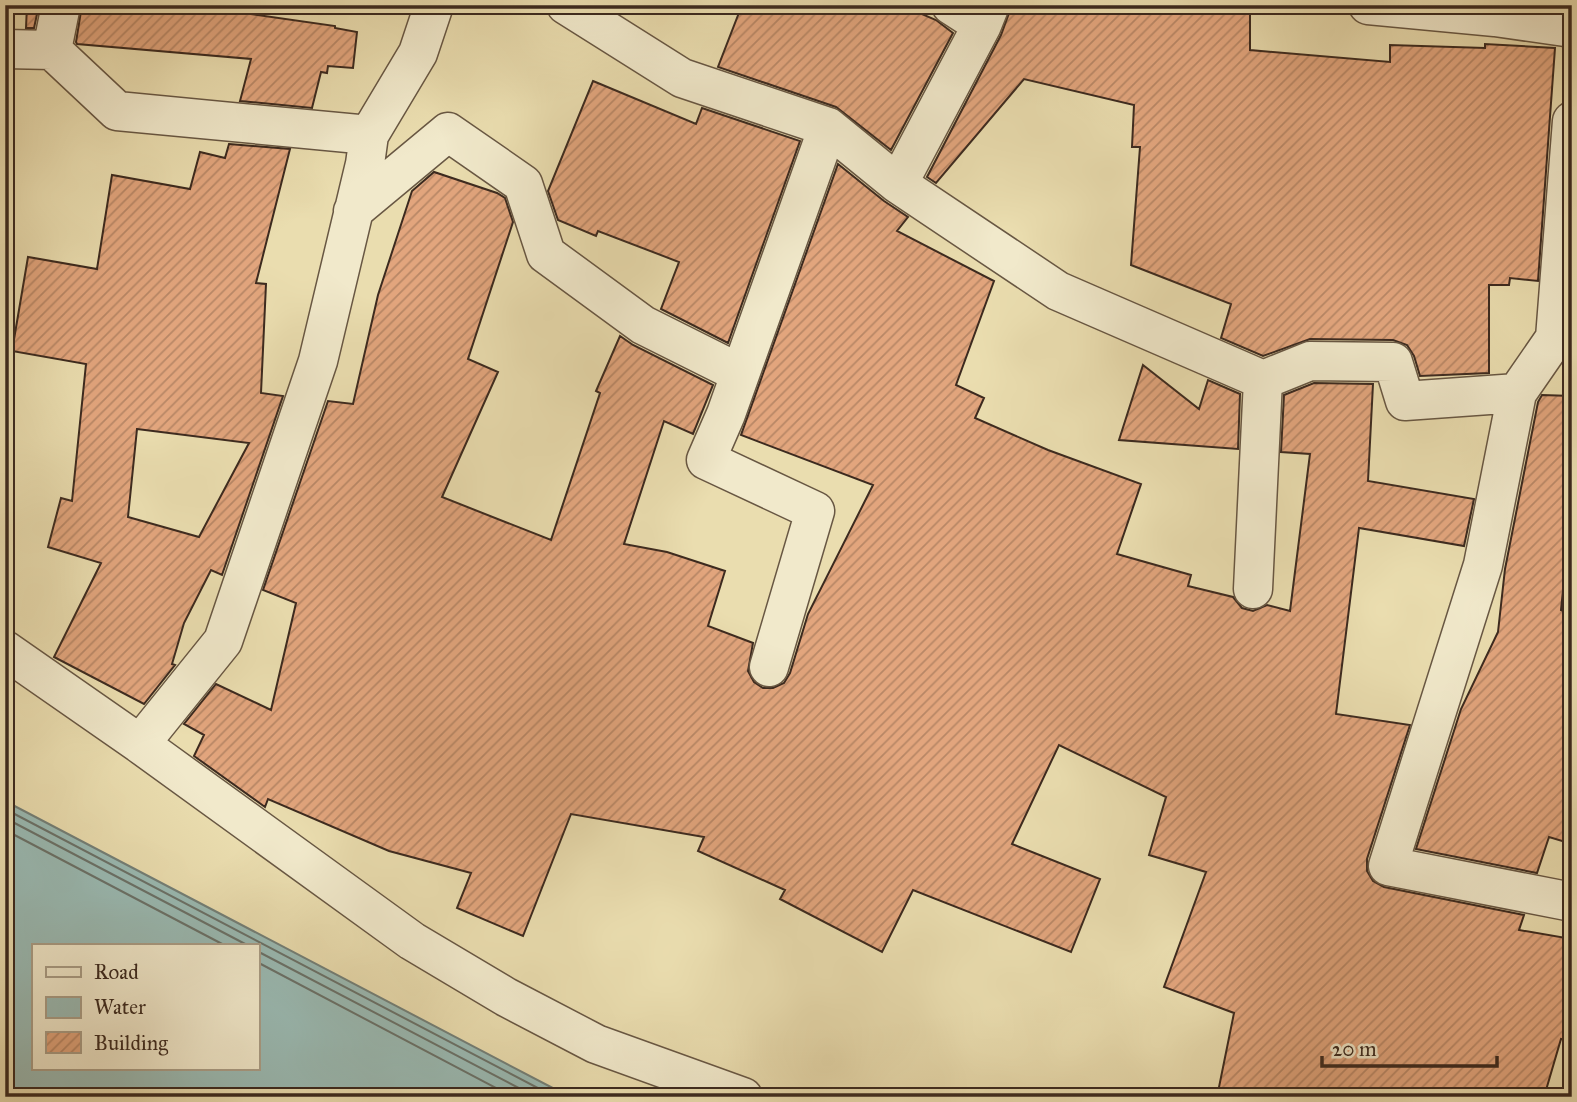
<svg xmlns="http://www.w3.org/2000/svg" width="1577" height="1102" viewBox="0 0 1577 1102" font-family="'IM FELL Great Primer',serif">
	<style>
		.water { fill: #9abab3; stroke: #748078; stroke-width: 2; fill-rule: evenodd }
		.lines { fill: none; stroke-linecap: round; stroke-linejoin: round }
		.shore { stroke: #6b7269; stroke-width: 2 }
		.building { fill: url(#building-hatch); stroke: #3c2a1f; stroke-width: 2; fill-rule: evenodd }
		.street-casing { stroke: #685743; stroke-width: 41 }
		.street { stroke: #f1e9cb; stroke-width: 38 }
	</style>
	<defs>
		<pattern id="building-hatch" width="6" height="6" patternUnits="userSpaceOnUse" patternTransform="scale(1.75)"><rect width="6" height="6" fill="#e2a57d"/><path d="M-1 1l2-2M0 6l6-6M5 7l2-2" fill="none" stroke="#b88766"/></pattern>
	</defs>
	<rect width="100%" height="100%" fill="#eaddaf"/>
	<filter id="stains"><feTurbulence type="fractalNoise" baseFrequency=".00286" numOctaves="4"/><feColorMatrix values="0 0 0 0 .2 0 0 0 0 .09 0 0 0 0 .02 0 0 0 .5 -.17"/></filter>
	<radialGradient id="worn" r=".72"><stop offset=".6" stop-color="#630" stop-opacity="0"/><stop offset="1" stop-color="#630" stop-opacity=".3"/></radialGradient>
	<path class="water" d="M5,801L570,1097H5ZM33,946H257V1069H33Z"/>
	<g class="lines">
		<path class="shore" d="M5,809L555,1097
			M5,818L249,946
			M5,830L226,946
			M257,951L536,1097
			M257,962L513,1097"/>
	</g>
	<path class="building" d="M27,5H39L34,28H26Z
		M82,5H187L335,26V28L357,32L353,68L328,66L327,73L321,72L312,108L240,101L251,59L77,44L76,42Z
		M742,5H901L936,20L953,33L891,150L836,107L718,67Z
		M1012,5H1094V8L1206,11V9L1250,10V50L1390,62V45L1485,48V44L1555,48L1538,281L1510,278L1509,285H1489V373L1420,376L1414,356L1407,345L1393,340L1310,339L1263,356L1221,338L1231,304L1131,265L1140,147H1132L1134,105L1024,79L936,183L927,177L1001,35Z
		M593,81L696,124L702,108L800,141L728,343L661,309L679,262L598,231L596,236L558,220L548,191Z
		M229,144L290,149L256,283L266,284L261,393L283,396L222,575L211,570L184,623L172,664L175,665L144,704L54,657L101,563L48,547L61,498L72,501L86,364L12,351L28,257L97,269L112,175L190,189L200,152L225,158ZM137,429L249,443L199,537L128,517Z
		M838,164L884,201L908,217L897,231L994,281L956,385L984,398L975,418L1048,450L1141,484L1117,554L1191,575L1188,586L1233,597L1242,608L1253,611L1267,605L1290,611L1310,454L1281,452L1284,395L1314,383L1373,384L1368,481L1474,499L1464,546L1359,528L1336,714L1410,725L1367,859V871L1373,881L1384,887L1524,915L1519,930L1572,939V1041L1561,1039L1544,1097H1217L1234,1013L1164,987L1206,872L1149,855L1166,797L1059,745L1012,844L1100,879L1071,952L913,890L882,952L780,899L785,890L698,851L704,837L571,814L523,936L457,908L471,873L389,851L268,799L265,807L194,756L204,735L184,724L216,684L271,710L296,603L263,590L328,401L353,404L378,295L412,191L434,172L497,193L505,198L513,222L468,359L498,372L442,497L551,540L600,393L596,391L620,336L633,345L713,385L693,434L664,421L624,544L667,552L725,571L708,626L753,643L748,671L754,682L763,688H773L784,683L790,673L808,614L873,485L741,435Z
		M1143,365L1199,409L1208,380L1240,394L1238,449L1119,440Z
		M1542,395L1572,396V533H1569L1561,610L1572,614V844L1549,837L1537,873L1416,849L1461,709L1498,632L1505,569L1538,402Z"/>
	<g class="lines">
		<defs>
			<path id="street" d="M566,5L682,78L828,127L898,184L982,25L990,5
				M951,5L982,25
				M1368,5L1495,17L1572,28
				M5,49L52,50L61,5
				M52,50L117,111L369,135
				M1572,121L1555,338L1517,393L1483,565L1388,866L1572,902
				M898,184L1058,291L1263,380L1253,589
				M353,211L448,132L523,184L546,254L643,325L739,373
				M1263,380L1310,361L1393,362L1405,401L1517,393
				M5,650L140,744L223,641L318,361L365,164L369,135L418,53L434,5
				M769,667L815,511L706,460L726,414L828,127
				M140,744L412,941L506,997L596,1044L743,1097"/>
		</defs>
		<use href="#street" class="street-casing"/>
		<use href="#street" class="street"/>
	</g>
	<rect width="1577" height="1102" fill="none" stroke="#eaddaf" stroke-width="28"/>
	<rect x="7" y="7" width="1563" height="1088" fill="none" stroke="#3c2a1f" stroke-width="3.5"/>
	<rect x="14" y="14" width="1549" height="1074" fill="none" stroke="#3c2a1f" stroke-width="2"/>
	<rect x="32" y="944" width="228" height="126" fill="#f1e9cb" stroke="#a99d86" stroke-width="2"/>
	<rect x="46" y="967" width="35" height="10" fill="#f1e9cb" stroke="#a99d86" stroke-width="2"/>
	<text x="94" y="979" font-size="21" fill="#3c2a1f">Road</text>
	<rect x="46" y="997" width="35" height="21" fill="#9abab3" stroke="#a99d86" stroke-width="2"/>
	<text x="94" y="1014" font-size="21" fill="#3c2a1f">Water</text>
	<rect x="46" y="1032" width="35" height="21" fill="url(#building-hatch)" stroke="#a99d86" stroke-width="2"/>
	<text x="94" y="1050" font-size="21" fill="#3c2a1f">Building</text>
	<path d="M1322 1056v10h175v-10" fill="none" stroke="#3c2a1f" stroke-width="3.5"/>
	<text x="1332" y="1056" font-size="21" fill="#3c2a1f" stroke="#f1e9cb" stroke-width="5" paint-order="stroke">20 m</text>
	<rect width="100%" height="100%" filter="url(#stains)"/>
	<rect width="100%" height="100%" fill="url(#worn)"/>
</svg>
